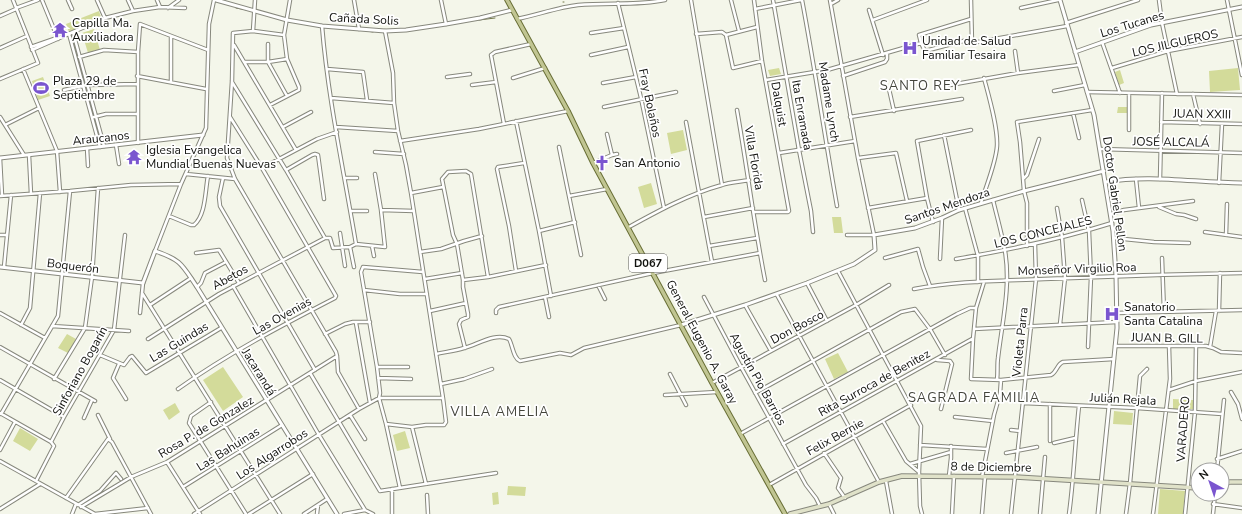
<svg xmlns="http://www.w3.org/2000/svg" width="1242" height="514" viewBox="0 0 1242 514" font-family="'Nunito Sans',sans-serif">
	<style>
		.green { fill: #d3db9a }
		.lines { fill: none; stroke-linecap: round; stroke-linejoin: round }
		.stream { stroke: #717647; stroke-width: 1 }
		.minor-casing { stroke: #87887d; stroke-width: 4.5 }
		.tertiary-casing { stroke: #87887d; stroke-width: 5 }
		.secondary-casing { stroke: #87887d; stroke-width: 5.5 }
		.primary-casing { stroke: #686e35; stroke-width: 5.5 }
		.minor { stroke: #fff; stroke-width: 2.5 }
		.tertiary { stroke: #fff; stroke-width: 3 }
		.secondary { stroke: #e0e2c9; stroke-width: 3.5 }
		.primary { stroke: #c1c592; stroke-width: 3.5 }
		.labels { text-anchor: middle; dominant-baseline: central; stroke-width: 3.5; stroke-linejoin: round; paint-order: stroke }
		.shield { fill: #fff; stroke: #585956; stroke-width: 1 }
		.shield-label { font-size: 11px; font-weight: bold; fill: #11120e }
		.street-label { font-size: 12px; fill: #11120e; stroke: #fff }
		.poi-label { font-size: 12px; fill: #11120e; stroke: #fff; text-anchor: start }
		.neighbourhood-label { font-size: 13px; letter-spacing: 1px; fill: #43443b; stroke: #fff }
	</style>
	<rect width="100%" height="100%" fill="#f4f6ea"/>
	<path class="green" d="M99,11L101,17L69,32L66,24Z
		M94,29L100,50L88,53L82,33Z
		M779,68L781,74L770,76L768,70Z
		M1238,68L1240,90L1210,92L1209,71Z
		M1120,70L1124,83L1119,85L1115,72Z
		M43,77L50,96L38,100L32,81Z
		M1118,107H1128V113H1117Z
		M683,130L687,150L671,154L667,133Z
		M651,183L657,204L644,208L638,187Z
		M832,217H841L843,233H834Z
		M67,334L76,339L68,353L58,348Z
		M838,353L848,372L834,379L825,359Z
		M223,367L243,397L223,411L203,380Z
		M1173,399L1193,400V409H1173Z
		M175,403L180,412L169,420L163,410Z
		M1114,411L1133,413L1132,425L1113,424Z
		M20,428L38,439L30,451L13,441Z
		M405,431L410,448L397,451L393,435Z
		M508,486L526,487L525,496L507,495Z
		M1160,489L1185,491L1183,514H1158Z
		M498,492L499,504L493,505L492,493Z"/>
	<g class="lines">
		<path class="stream" d="M563,2H564
			M236,8L247,10
			M479,20L495,18
			M367,31L373,32"/>
		<defs>
			<path id="minor" d="M42,0L58,39
				M68,0L72,9
				M97,0L105,18
				M128,0L133,11
				M157,0L160,7
				M354,0L359,29
				M441,0L446,24
				M691,0L722,185
				M731,0L739,31
				M754,0L762,61L789,211L788,212H754
				M773,0L799,150L811,211L813,232
				M802,0C815,69 825,138 837,206
				M830,0L858,158L874,235
				M971,0L972,43L1067,26
				M1159,0L1162,23L1177,94
				M1227,0L1242,75
				M618,3L641,98L664,208
				M831,4L838,0
				M16,8L38,0
				M168,8L179,0
				M1021,8L1058,0
				M755,9L801,0
				M869,10L883,55
				M0,16L16,9
				M517,19C537,15 559,7 578,5C607,2 637,6 665,0
				M971,19L919,35L921,43L925,51L971,39
				M873,20L927,0
				M1066,23L1138,0
				M322,26C328,99 344,172 356,244
				M253,31L255,0
				M73,32L104,146
				M591,33L624,28
				M69,34L100,147
				M696,34L722,32L726,35L733,68L762,61
				M284,35L253,31L233,33L232,81L227,158L235,179L336,352L337,356L338,372L359,409
				M726,35L757,27
				M1102,42L1120,93
				M268,44V62L287,96
				M234,45L296,150
				M31,47L54,39H56
				M0,48L27,36
				M32,50L105,18L133,11L160,7L185,8
				M1015,51L1018,73
				M591,55L628,47
				M79,57L104,50L138,52
				M244,62H268L287,59
				M1112,68L1168,51L1242,37
				M23,69L57,151L60,192
				M327,69L363,72L367,100
				M137,76L206,89
				M843,76L885,62L887,59V53
				M447,77L470,74
				M513,78L545,68
				M0,79L38,63L13,0
				M766,80L827,70L921,43
				M171,82V36
				M232,82L286,170L325,238
				M603,83L636,77
				M472,85L496,82
				M950,85L1018,73L1079,65
				M889,89L894,111
				M64,90L87,85L138,84
				M1054,91L1085,85
				M1087,92L1242,95
				M1193,94L1200,124
				M331,98L394,103
				M270,105L299,90V87L287,59L284,35L290,0
				M604,107L676,92
				M737,110C747,167 754,224 765,280
				M1073,113L1079,138
				M0,117L24,155
				M94,117L106,114H138
				M850,117L962,99
				M516,121L539,231L551,296
				M686,122L712,262
				M1161,122L1242,124
				M504,124L491,55L495,52L531,44
				M5,125L39,108
				M283,127L311,112
				M336,127L398,131
				M1129,130V93
				M607,134L612,155
				M944,135L959,210
				M400,141L479,129L568,111
				M138,143V52L140,24L208,50
				M116,145L119,164
				M559,147L581,255
				M87,148L88,166
				M1100,149L1242,153
				M375,152L404,154
				M779,153L855,141
				M29,155L31,194
				M0,158L2,195
				M858,158L896,153L907,201
				M593,163L612,155L617,154
				M262,168L317,139L337,132
				M286,170L312,155L315,154L318,155L324,199
				M186,174L235,179
				M223,178L219,197L220,206L315,370
				M345,178H357
				M1023,179L1027,175L1039,139
				M1136,179L1139,208
				M1160,179L1162,93
				M1219,183L1222,124
				M411,193L443,187
				M0,196L70,191L131,185L181,184
				M569,196L607,189
				M993,200C997,217 1002,234 1005,251C1011,286 1002,323 998,358C997,365 998,372 997,380
				M1082,200L1089,231L1091,277L1088,347
				M981,203C986,186 996,163 997,146C998,127 989,97 984,78
				M1159,207L1176,214L1184,215L1196,219
				M868,208L927,198
				M965,208L978,256V282
				M1057,208L1062,237L1065,278L1060,324
				M381,210L414,211
				M351,211H367
				M1111,214L1124,210L1193,201
				M169,216L191,225H194C206,215 205,191 208,176
				M704,217L753,208
				M933,222L927,198L917,141L971,130
				M629,227C658,211 689,194 722,185C730,182 740,182 749,180
				M539,231L575,222
				M1205,232L1242,237
				M340,233L345,266
				M0,235H7
				M847,235H874
				M1226,235L1227,204
				M325,238H330L333,248L350,247L356,244L385,247L381,210L375,174
				M1114,238L1154,242L1189,243
				M372,246L374,256
				M709,246L757,238
				M1027,246V203L1024,191L1020,142L1017,122L1092,110
				M350,247L354,267
				M155,251L181,184L206,128L209,24L214,0
				M420,252L441,249L464,241L482,236
				M196,253L219,250L239,283
				M885,258L918,249L923,267L930,286
				M1162,258L1164,312
				M940,259L942,218
				M956,259C1009,250 1061,239 1112,223
				M4,267L11,195
				M516,271L509,226L497,169L498,167L524,163
				M838,271L921,426L919,472
				M425,279L462,273
				M463,280L488,277L546,265
				M984,282L976,308L973,339L971,379L1001,380L1051,375C1057,372 1057,364 1063,362L1114,359
				M807,283L827,321
				M598,285L605,299
				M233,286L319,435L365,510L344,514
				M197,287L201,283L205,273L226,262
				M914,289C956,281 1001,281 1044,279C1110,276 1176,274 1242,273
				M364,290L400,294H427
				M142,293L280,514
				M777,295L879,482
				M545,297L549,317
				M704,297L741,367L806,485L816,498L820,506
				M150,305L191,278
				M745,305L771,351
				M430,311L466,303
				M1219,311L1220,273
				M0,313L45,338
				M140,313L143,283
				M496,313V310L499,307L653,273L760,253
				M1117,313L1242,310
				M356,323L370,403
				M21,325L30,308L40,193
				M52,326L129,331
				M974,329L1117,322
				M325,334L345,324L353,322H370
				M148,339L219,294L325,238
				M1115,346H1206L1213,348L1221,352L1242,353
				M0,347L95,401
				M1210,347L1216,311
				M465,348L459,324L461,320L468,317V314L463,287V280L457,244L453,235L442,179L448,172L466,171L471,174L488,277
				M436,354C445,352 455,351 464,348C477,345 495,332 509,339C513,346 513,358 520,361L560,353L571,355L584,348L681,325
				M100,355L124,365L130,357L132,356L146,373L221,328
				M937,360L950,361L952,364L941,409
				M119,364L113,378L126,399
				M377,367H408
				M310,373L380,491L496,473
				M670,374L686,405
				M378,378L411,379
				M54,379L85,328L92,277L98,188
				M0,380L64,417
				M712,383L856,305L889,285
				M441,384L464,379L492,369
				M178,389C227,354 281,326 335,298L336,296L262,168L230,117
				M1169,390L1196,381L1242,372
				M1231,392L1238,404L1242,419
				M755,393L901,312L915,309L930,329L945,355
				M665,395L717,392
				M211,402L191,416L189,423L246,514
				M1023,403L1137,408L1222,414
				M1050,404V441
				M0,413L51,442L54,446L36,481
				M1,414L58,316L70,191
				M98,415L110,439
				M350,415L365,439
				M955,417L993,421
				M84,418L92,400
				M883,421L906,461L919,472L920,506L922,514
				M386,424L412,427L426,425H444L446,422L443,398
				M412,427L426,484
				M1011,430L1020,431
				M740,434L957,314L970,308H976
				M51,442L64,417L114,330L125,235
				M1054,443L1075,438
				M783,444L972,339
				M920,445L987,449
				M0,450L15,422
				M824,453L841,478L838,488L845,498
				M1006,453L1037,447
				M1217,459L1242,451
				M0,461L95,514L148,508
				M167,462L200,514
				M910,464L951,452
				M1217,470L1224,400
				M949,476L951,458V446
				M982,477L994,415L1000,394L1001,380
				M886,481L892,514
				M769,485L911,405
				M183,487L282,425
				M400,488L386,424L379,398L380,393L377,367L361,272L363,267L423,272
				M427,495L428,514
				M66,498L108,439L112,442L151,514
				M829,504L834,514
				M1213,504L1242,508
				M78,505L100,491L116,473L121,479
				M81,507L131,477L167,462L337,356
				M0,509L40,484
				M365,510L373,514
				M72,514L76,504
				M194,514L359,409L379,398H443L411,193L406,165L398,131L394,103L393,73L385,31
				M249,514L313,474
				M304,514L327,499
				M317,514L318,505
				M392,514V489
				M952,514L954,476
				M982,514L985,477
				M1011,514L1036,279L1035,244
				M1040,514L1045,457
				M1069,514C1074,478 1075,442 1079,406
				M1126,514L1130,483L1140,376L1147,369
				M1153,514L1170,379L1169,346
				M1185,514L1195,412L1196,346
				M1213,514L1215,494"/>
			<path id="tertiary" d="M216,0L287,20L322,26L385,31L406,30L446,24L480,18L512,10
				M1060,0L1094,115L1113,231L1116,276L1117,328L1098,514
				M1075,52L1151,25L1242,7
				M0,158L203,135
				M1106,182C1150,174 1197,183 1242,183
				M0,267L143,283L155,251C182,260 182,265 197,287L337,514
				M681,325L745,305L807,283L854,264L875,250L874,235L915,228L942,218L959,210L1024,191L1104,171"/>
			<path id="secondary" d="M1222,485L1230,482H1242
				M790,514L829,504L879,482L902,476L1015,477L1198,488"/>
			<path id="primary" d="M507,0L568,111L593,163L712,383L785,514"/>
		</defs>
		<use href="#minor" class="minor-casing"/>
		<use href="#tertiary" class="tertiary-casing"/>
		<use href="#secondary" class="secondary-casing"/>
		<use href="#primary" class="primary-casing"/>
		<use href="#minor" class="minor"/>
		<use href="#tertiary" class="tertiary"/>
		<use href="#secondary" class="secondary"/>
		<use href="#primary" class="primary"/>
	</g>
	<defs>
		<symbol id="temple-bare" viewBox="-9 -9 18 18"><path d="M0-6L5-2H3V0L6.5 2.5H4V6H1.5V3h-3V6H-4V2.5H-6.5L-3 0V-2H-5Z" fill="#7a55cf" stroke="#fff" stroke-width="2.5" paint-order="stroke"/></symbol>
		<symbol id="hospital-bare" viewBox="-9 -9 18 18"><path d="M-5-5h3v3.5h4V-5h3V5h-3V1.5h-4V5h-3Z" fill="#7a55cf" stroke="#fff" stroke-width="2.5" paint-order="stroke"/></symbol>
		<symbol id="stadium-bare" viewBox="-9 -9 18 18"><path d="M0-5a6.5 5 0 1 0 0 10a6.5 5 0 1 0 0-10ZM-3.5-1.8h7v3.6h-7Z" fill="#7a55cf" stroke="#fff" stroke-width="2.5" paint-order="stroke"/></symbol>
		<symbol id="church-bare" viewBox="-9 -9 18 18"><path d="M-1.2-6h2.4v3.5h3.3v2.4h-3.3V6h-2.4V-.1h-3.3v-2.4h3.3Z" fill="#7a55cf" stroke="#fff" stroke-width="2.5" paint-order="stroke"/></symbol>
	</defs>
	<g fill-rule="evenodd">
		<use href="#temple-bare" x="49" y="19" width="22" height="22"/>
		<use href="#hospital-bare" x="899" y="37" width="22" height="22"/>
		<use href="#stadium-bare" x="30" y="77" width="22" height="22"/>
		<use href="#temple-bare" x="123" y="146" width="22" height="22"/>
		<use href="#church-bare" x="591" y="152" width="22" height="22"/>
		<use href="#hospital-bare" x="1101" y="303" width="22" height="22"/>
	</g>
	<g class="labels">
		<rect class="shield" x="629" y="254" width="38" height="18" rx="3"/>
		<g class="shield-label">
			<text x="648" y="263">D067</text>
		</g>
		<g class="street-label">
			<text transform="translate(364 19) rotate(3)">Cañada Solis</text>
			<text transform="translate(1132 24) rotate(-17)">Los Tucanes</text>
			<text transform="translate(1175 43) rotate(-13)">LOS JILGUEROS</text>
			<text transform="translate(829 102) rotate(81)">Madame Lynch</text>
			<text transform="translate(650 103) rotate(78)">Fray Bolaños</text>
			<text transform="translate(779 104) rotate(80)">Dalquist</text>
			<text transform="translate(1202 114) rotate(1)">JUAN XXIII</text>
			<text transform="translate(802 115) rotate(80)">Ita Enramada</text>
			<text transform="translate(101 138) rotate(-6)">Araucanos</text>
			<text transform="translate(1171 142) rotate(1)">JOSÉ ALCALÁ</text>
			<text transform="translate(754 158) rotate(80)">Villa Florida</text>
			<text transform="translate(1115 194) rotate(82)">Doctor Gabriel Pellon</text>
			<text transform="translate(947 206) rotate(-19)">Santos Mendoza</text>
			<text transform="translate(1043 232) rotate(-14)">LOS CONCEJALES</text>
			<text transform="translate(73 266) rotate(7)">Boquerón</text>
			<text transform="translate(1077 269) rotate(-2)">Monseñor Virgilio Roa</text>
			<text transform="translate(230 277) rotate(-29)">Abetos</text>
			<text transform="translate(282 316) rotate(-29)">Las Ovenias</text>
			<text transform="translate(797 327) rotate(-28)">Don Bosco</text>
			<text transform="translate(1167 338) rotate(1)">JUAN B. GILL</text>
			<text transform="translate(179 342) rotate(-31)">Las Guindas</text>
			<text transform="translate(702 342) rotate(62)">General Eugenio A. Garay</text>
			<text transform="translate(1020 342) rotate(-84)">Violeta Parra</text>
			<text transform="translate(80 371) rotate(-61)">Sinforiano Bogarín</text>
			<text transform="translate(259 372) rotate(58)">Jacarandá</text>
			<text transform="translate(758 379) rotate(61)">Agustín Pio Barrios</text>
			<text transform="translate(874 383) rotate(-29)">Rita Surroca de Benitez</text>
			<text transform="translate(1123 399) rotate(3)">Julián Rejala</text>
			<text transform="translate(206 427) rotate(-31)">Rosa P. de Gonzalez</text>
			<text transform="translate(1183 429) rotate(-86)">VARADERO</text>
			<text transform="translate(835 437) rotate(-29)">Felix Bernie</text>
			<text transform="translate(228 449) rotate(-32)">Las Bahuinas</text>
			<text transform="translate(272 454) rotate(-33)">Los Algarrobos</text>
			<text transform="translate(991 467) rotate(1)">8 de Diciembre</text>
		</g>
		<g class="poi-label">
			<text x="72" y="23">Capilla Ma.<tspan x="72" dy="14">Auxiliadora</tspan></text>
			<text x="922" y="41">Unidad de Salud<tspan x="922" dy="14">Familiar Tesaira</tspan></text>
			<text x="53" y="81">Plaza 29 de<tspan x="53" dy="14">Septiembre</tspan></text>
			<text x="146" y="150">Iglesia Evangelica<tspan x="146" dy="14">Mundial Buenas Nuevas</tspan></text>
			<text x="614" y="163">San Antonio</text>
			<text x="1124" y="307">Sanatorio<tspan x="1124" dy="14">Santa Catalina</tspan></text>
		</g>
		<g class="neighbourhood-label">
			<text x="920" y="86">SANTO REY</text>
			<text x="974" y="398">SAGRADA FAMILIA</text>
			<text x="500" y="412">VILLA AMELIA</text>
		</g>
	</g>
	<g transform="translate(1210 482) rotate(320)"><circle r="19" fill="#ffffff" stroke="#a0a09f"/>
	<path d="M0-3L7 15L0 10L-7 15Z" fill="#7a55cf"/>
	<text y="-6" font-size="11" font-weight="bold" text-anchor="middle" fill="#11120e">N</text>
	</g>
</svg>
